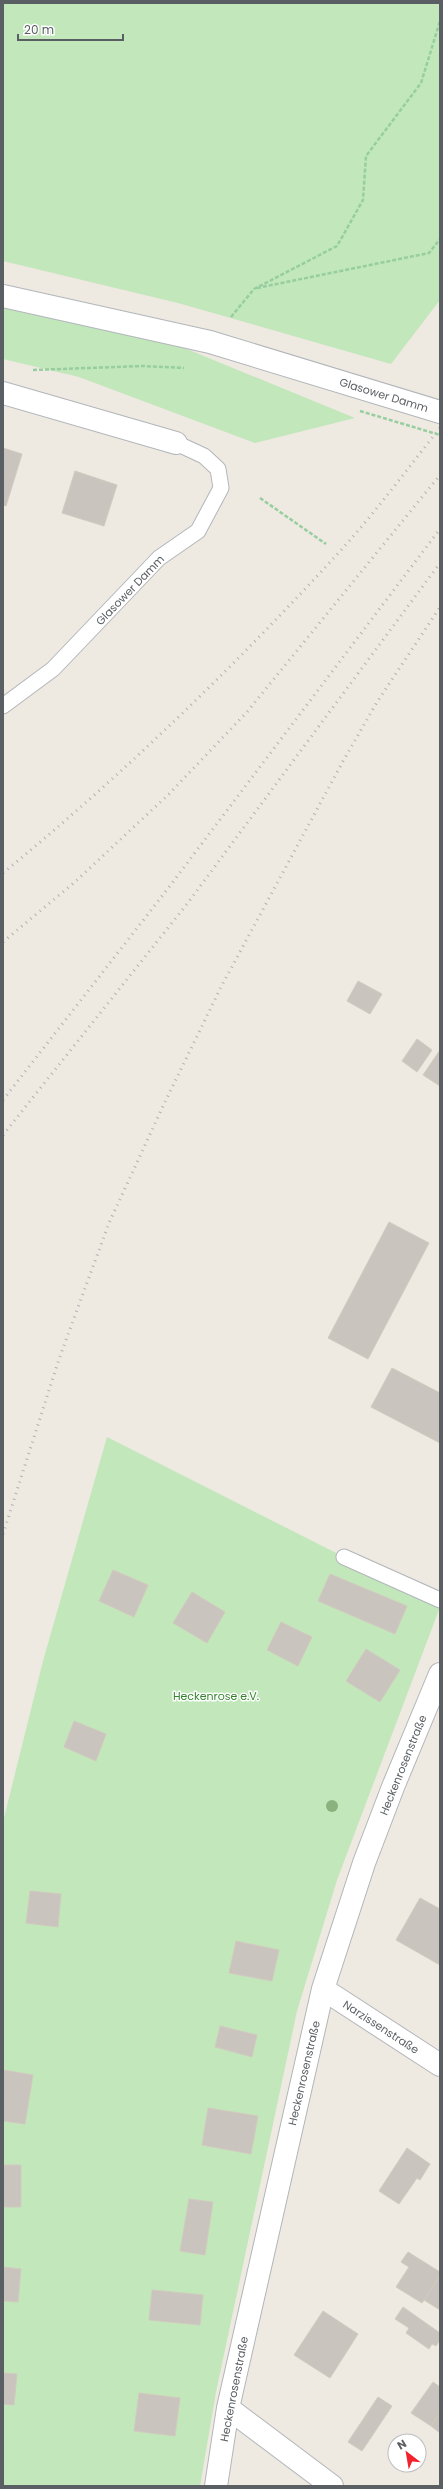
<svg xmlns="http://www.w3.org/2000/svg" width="443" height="2489" viewBox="0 0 443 2489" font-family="Poppins,sans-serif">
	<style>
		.green { fill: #c1e7bb }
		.building { fill: #c9c4be; stroke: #d3cabf }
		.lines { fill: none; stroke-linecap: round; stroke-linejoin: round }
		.service-casing { stroke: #b2b6ba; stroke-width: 17 }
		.minor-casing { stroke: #b2b6ba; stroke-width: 24 }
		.tertiary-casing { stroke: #b2b6ba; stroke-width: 24 }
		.path { stroke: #97ce9f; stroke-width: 2.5; stroke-dasharray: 4 2; stroke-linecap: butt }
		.service { stroke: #fff; stroke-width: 15 }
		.minor { stroke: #fff; stroke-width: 22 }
		.tertiary { stroke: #fff; stroke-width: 22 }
		.rail { stroke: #b1b2b3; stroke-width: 3; stroke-dasharray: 1 5; stroke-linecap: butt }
		.path-bridge { stroke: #97ce9f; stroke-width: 2.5; stroke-dasharray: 4 2; stroke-linecap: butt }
		.tree { fill: #89b27f }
		.labels { text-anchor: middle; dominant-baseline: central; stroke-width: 3; stroke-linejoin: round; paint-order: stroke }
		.street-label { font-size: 11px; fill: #5a5f63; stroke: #fff }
		.park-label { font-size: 11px; fill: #36852e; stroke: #fff }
	</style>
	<rect width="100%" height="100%" fill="#eee9e1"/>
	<path class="green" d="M3,3H440V300L391,364L178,303L3,261Z
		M3,308L177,345L355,418L255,443L79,377L3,359Z
		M107,1437L344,1557L440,1600V1607L337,1880L297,2011L216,2392L200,2486H3V1822L43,1661Z"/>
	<path class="building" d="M3,448L22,454L6,506L3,505Z
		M75,471L117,485L104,526L62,513Z
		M358,981L382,994L370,1014L347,1001Z
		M417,1039L432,1050L417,1072L402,1061Z
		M440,1050V1086L423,1075Z
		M389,1222L429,1243L368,1359L328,1338Z
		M392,1368L440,1393V1443L371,1407Z
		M113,1570L148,1585L134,1617L99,1601Z
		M330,1574L407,1606L395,1634L318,1601Z
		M192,1592L225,1612L207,1643L173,1623Z
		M281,1622L312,1637L298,1666L267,1650Z
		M366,1649L400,1670L380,1702L346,1681Z
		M74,1721L106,1734L96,1761L64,1747Z
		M30,1891L61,1894L58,1927L26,1923Z
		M420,1898L440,1909V1965L396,1940Z
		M236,1941L279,1950L272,1981L229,1973Z
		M220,2026L257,2035L252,2057L215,2047Z
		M3,2070L33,2075L25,2124L3,2121Z
		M208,2108L258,2116L251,2154L202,2145Z
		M407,2148L430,2164L420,2180L417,2178L399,2204L379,2191Z
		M3,2165H21V2207H3Z
		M189,2199L213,2202L205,2255L180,2251Z
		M408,2252L440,2272V2276L422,2303L396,2287L409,2267L401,2262Z
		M3,2267L21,2269L18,2302L3,2301Z
		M440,2276V2310L424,2300Z
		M152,2290L203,2295L200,2325L149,2320Z
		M403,2307L440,2333V2340L436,2346L432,2344L429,2349L406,2333L409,2328L395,2319Z
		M323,2311L358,2334L330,2378L294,2355Z
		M3,2373L17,2374L14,2405L3,2404Z
		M433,2382L440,2387V2413L431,2426L411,2413Z
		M139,2393L180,2398L175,2436L134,2431Z
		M378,2397L392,2406L362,2451L348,2442Z
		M440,2413V2433L431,2426Z"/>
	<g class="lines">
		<defs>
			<path id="service" d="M3,706L53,669L159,558L198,531L221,488L218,469L204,456L176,443
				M344,1557L440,1600"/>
			<path id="minor" d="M3,393L176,443
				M323,1989L440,2065
				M228,2408L332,2486
				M216,2486L228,2408L323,1989L364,1863L393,1787L440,1674"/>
			<path id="tertiary" d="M3,296L210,342L440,412"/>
		</defs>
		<use href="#service" class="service-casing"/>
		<use href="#minor" class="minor-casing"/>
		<use href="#tertiary" class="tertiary-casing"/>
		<path class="path" d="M257,288L429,253L440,239
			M231,317L254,289L337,246L363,200L366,156L421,83L440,21
			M33,370L143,366L184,368
			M260,498L326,544"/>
		<use href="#service" class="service"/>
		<use href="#minor" class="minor"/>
		<use href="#tertiary" class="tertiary"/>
		<path class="rail" d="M3,873C124,774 238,663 343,548C377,510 408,468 440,428
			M3,942L76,881L169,794L247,712L440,475
			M3,1100L166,891L440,529
			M3,1135L187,904L440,563
			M3,1534L59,1359L109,1223L164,1104L221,987L342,763L377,702L440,607"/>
		<path class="path-bridge" d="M360,411L440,435"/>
	</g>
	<circle class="tree" cx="332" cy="1806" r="6"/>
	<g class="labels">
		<g class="street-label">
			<text transform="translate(384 395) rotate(17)">Glasower Damm</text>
			<text transform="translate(130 590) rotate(-46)">Glasower Damm</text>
			<text transform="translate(403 1765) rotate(-68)">Heckenrosenstraße</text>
			<text transform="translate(381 2027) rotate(33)">Narzissenstraße</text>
			<text transform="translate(304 2073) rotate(-77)">Heckenrosenstraße</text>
			<text transform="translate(234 2389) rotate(-79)">Heckenrosenstraße</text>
		</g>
		<g class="park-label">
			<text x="216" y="1696">Heckenrose e.V.</text>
		</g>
	</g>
	<rect width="443" height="2489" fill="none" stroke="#5a5f63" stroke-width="8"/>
	<g transform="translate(407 2453) rotate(329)"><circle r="19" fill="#ffffff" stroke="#bdbfc1"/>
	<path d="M0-3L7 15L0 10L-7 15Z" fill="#f4212c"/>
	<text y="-6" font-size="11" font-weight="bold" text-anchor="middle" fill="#5a5f63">N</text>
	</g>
	<path d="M18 34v6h105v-6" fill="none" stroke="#5a5f63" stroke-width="2"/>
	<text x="24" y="34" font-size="12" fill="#5a5f63" stroke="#ffffff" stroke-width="3" paint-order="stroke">20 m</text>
</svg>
